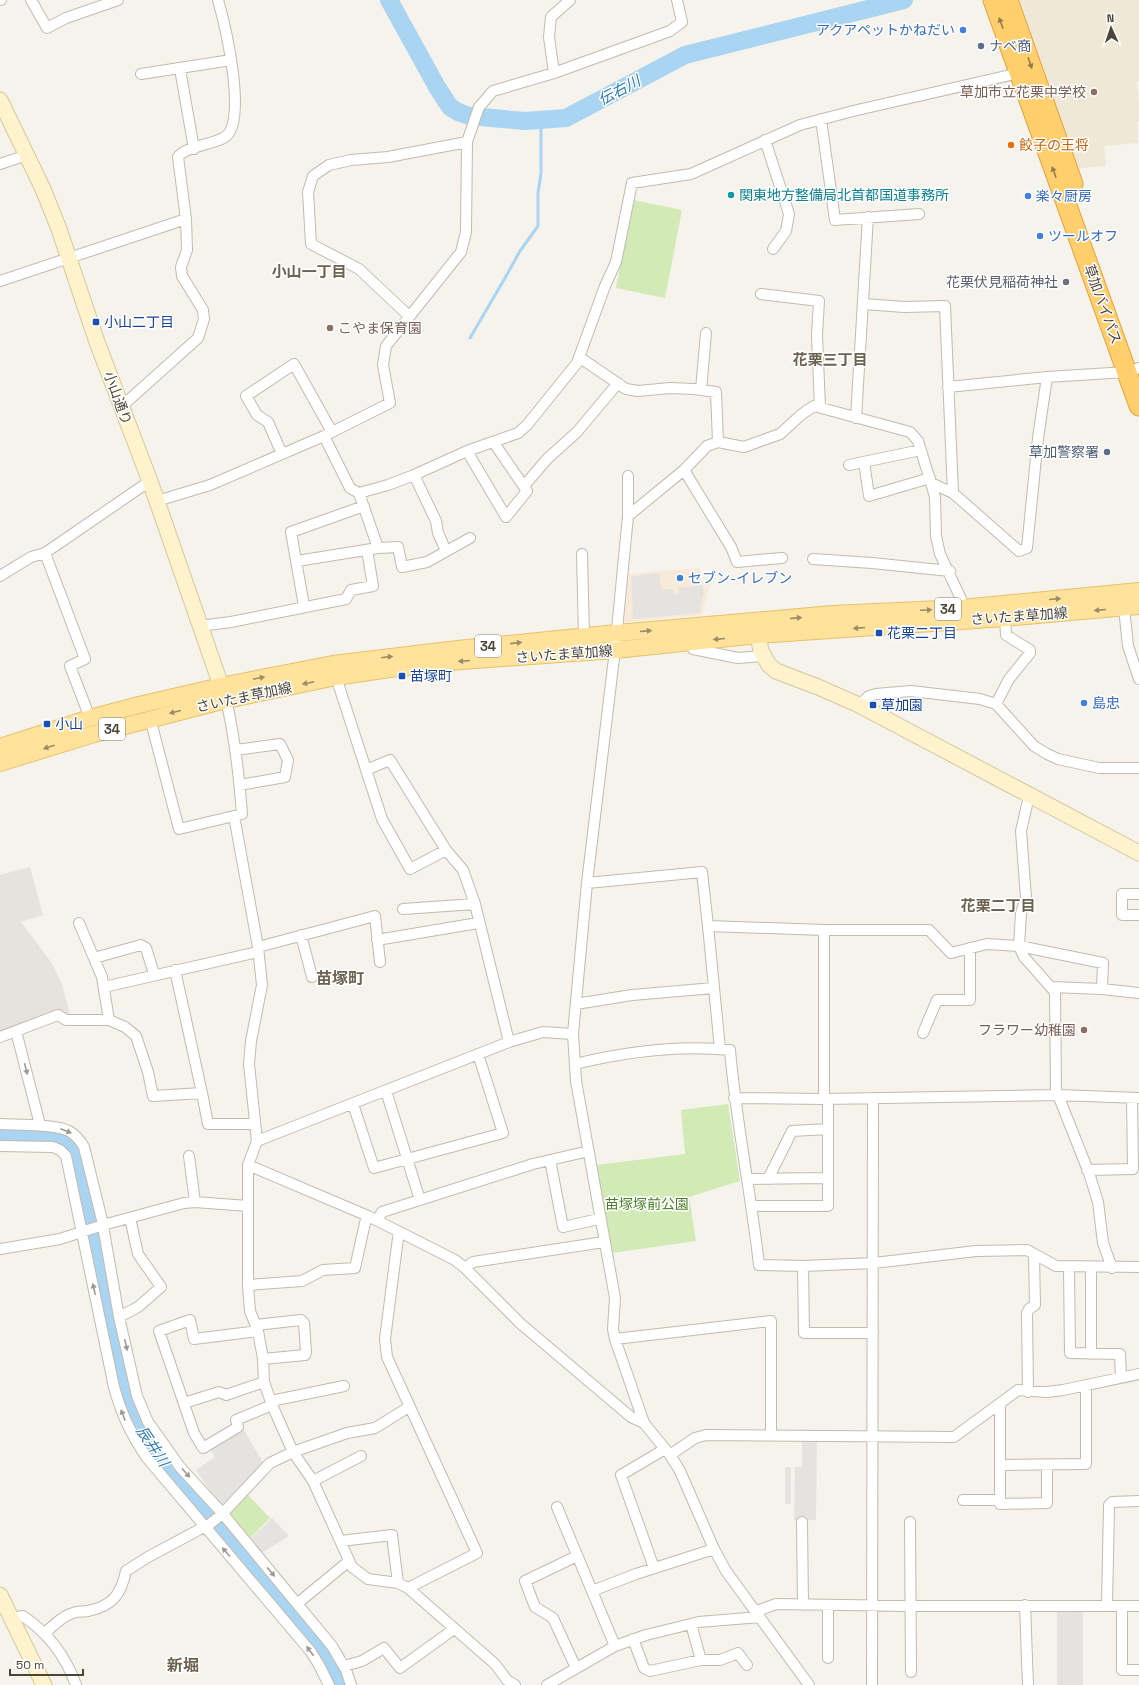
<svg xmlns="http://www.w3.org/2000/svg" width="1139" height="1685" viewBox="0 0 1139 1685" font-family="'Space Grotesk','Noto Sans JP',sans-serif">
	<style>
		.commercial { fill: #f7ead8 }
		.industrial { fill: #e6e2dd }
		.education { fill: #efe8d6 }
		.green { fill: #d2eab5 }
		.parking { fill: #e5e3e0 }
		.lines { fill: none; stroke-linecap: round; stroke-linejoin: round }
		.stream { stroke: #a9d4f2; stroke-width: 3 }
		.river { stroke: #a9d4f2; stroke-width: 18 }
		.street-casing { stroke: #c2bbae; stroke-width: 12 }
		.secondary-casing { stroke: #d6c79b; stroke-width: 17 }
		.primary-casing { stroke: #e6c16a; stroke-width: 18 }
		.highway-casing { stroke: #e0a43c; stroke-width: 21 }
		.street { stroke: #fff; stroke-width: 10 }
		.secondary { stroke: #fff3cd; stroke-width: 15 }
		.primary { stroke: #ffe39c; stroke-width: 16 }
		.highway { stroke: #ffcf6e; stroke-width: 19 }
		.oneway { fill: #937c4e }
		.oneway2 { fill: #9c8c66 }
		.oneway3 { fill: #9c9892 }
		.shop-dot { fill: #3f7fe0; stroke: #fff; stroke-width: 1.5 }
		.service-dot { fill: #5c6f8a; stroke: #fff; stroke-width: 1.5 }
		.education-dot { fill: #8d6e63; stroke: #fff; stroke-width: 1.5 }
		.food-dot { fill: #e8710a; stroke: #fff; stroke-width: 1.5 }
		.culture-dot { fill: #0f9aa8; stroke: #fff; stroke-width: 1.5 }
		.worship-dot { fill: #6b7280; stroke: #fff; stroke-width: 1.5 }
		.transit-dot { fill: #1a4fb4; stroke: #fff; stroke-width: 1.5 }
		.labels { text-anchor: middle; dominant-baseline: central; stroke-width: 3; stroke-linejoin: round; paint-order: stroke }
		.shield { fill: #fff; stroke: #817c74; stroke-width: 1 }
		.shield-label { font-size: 13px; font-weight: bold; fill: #4b4439 }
		.shop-label { font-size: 14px; fill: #366cbe; stroke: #fff; text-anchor: start }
		.service-label { font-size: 14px; fill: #4e5e75; stroke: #fff; text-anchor: start }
		.education-label { font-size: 14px; fill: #785e54; stroke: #fff; text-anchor: end }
		.food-label { font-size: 14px; fill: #c56008; stroke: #fff; text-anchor: start }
		.culture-label { font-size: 14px; fill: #0d838f; stroke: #fff; text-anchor: start }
		.worship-label { font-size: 14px; fill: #5b616d; stroke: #fff; text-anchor: end }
		.street-label { font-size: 14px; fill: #4b4439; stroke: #fff }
		.transit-label { font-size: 14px; fill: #164399; stroke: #fff; text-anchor: start }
		.park-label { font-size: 14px; fill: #4a7f2a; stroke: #fff }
		.water-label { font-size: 15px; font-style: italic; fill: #2e7ab2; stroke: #fff }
		.neighbourhood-label { font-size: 15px; font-weight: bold; fill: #6e6250; stroke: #fff }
		.quarter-label { font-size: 16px; font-weight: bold; fill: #6e6250; stroke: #fff }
	</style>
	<rect width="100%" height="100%" fill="#f6f3ec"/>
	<path class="commercial" d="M700,568L701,582H710L702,615L625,622L621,619L626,574Z"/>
	<path class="industrial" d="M30,867L43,915L21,922L51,962L62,984L70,1015L63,1013L57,1010L0,1032V875Z"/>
	<path class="education" d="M1020,0H1139V80L1137,83L1139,101V122H1137L1138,143L1104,146L1106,166L1074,169Z"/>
	<path class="green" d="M633,200L682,210L665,298L616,288Z
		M728,1104L740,1181L689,1197L696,1241L612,1253L596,1165L685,1154L681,1110Z
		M247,1494L270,1518L248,1540L230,1517L229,1512Z"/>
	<path class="parking" d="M659,573L661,589H673L674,595L679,594L678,588L703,585L704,592L699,613L633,619L631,576Z
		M243,1428L265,1466L226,1507H221L196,1470L215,1457L210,1448Z
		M802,1441H817L816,1520H794L795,1467H802Z
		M785,1467H791V1504H785Z
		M272,1518L289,1536L260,1554L248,1541Z
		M1057,1610H1083V1685H1057Z"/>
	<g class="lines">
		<path class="stream" d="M470,338L505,278L520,251L538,226V193L541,173V120"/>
		<path class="river" d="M389,0L437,87L450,107L458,112L469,116L525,121L566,118L685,55L904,0
			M0,1134C16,1135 55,1133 68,1141C73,1144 74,1148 76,1153L128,1400L138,1426L160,1459L327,1656L340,1685"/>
		<defs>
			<path id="street" d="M0,0H1
				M31,0L47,28L66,18L118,0
				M180,69L194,149
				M554,73L549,37L551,17L570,0
				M141,74L231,60
				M821,119L835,220L919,214
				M765,140L789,214L786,231L773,249
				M0,164L27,155
				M0,281L186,219
				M761,294L819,301L817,335L820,407
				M864,304L904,307L945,306L953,493
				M409,316L359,269L311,244L308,192L313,176L329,165L351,160L388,157L467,142
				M579,357L626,389L638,391L670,388L694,389L716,392L718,442L744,447L780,434L802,414L814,406L910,432L918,441L931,483L935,497L936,536L940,554L961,599L962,608
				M948,387L1047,377L1127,372L1139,368
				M701,390L706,333
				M121,407L198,338L204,319L203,310L182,276L181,267L187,250L186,219L178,157C185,146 213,145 225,137C248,122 225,24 218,0
				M856,418L868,217
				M324,436L350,488L359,493L378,548
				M467,451L506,517L527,491L494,443
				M282,454L268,422L257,415L246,396L294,364L332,432
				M864,462L869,496L930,478
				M849,465L921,450
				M684,470L731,547L737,562L782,558
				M414,475L436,521L438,533L446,551
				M628,476V516L615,650L587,883L573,1034L576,1081L615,1298L613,1329L615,1339L644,1423
				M931,483L953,493L1019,551L1027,548L1038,438L1047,377
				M524,486L547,459L577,432L618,383
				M359,493L388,485L414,475L467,451L518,433L527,425L577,363L605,286L616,262L632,183L691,174L800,125L853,111L1019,73
				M157,501L210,485L324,436L390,403L383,365L386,346L461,252L466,232L467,142L479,107L493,91L554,73L670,31L682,22L677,0
				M628,516L684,470L707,446L718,442
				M45,553L85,659L70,666L90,718
				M582,554L584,636
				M813,559L872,563L950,571
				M297,561L378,548L398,547L402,567L427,562L470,538
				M0,576L31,557L45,553L144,485L151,484
				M304,606L291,532L364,506
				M1124,608L1128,646L1139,679
				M199,626L231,622L346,599L351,590L373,586L367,550
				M691,641L693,649L738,658L763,656
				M336,677L382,819L410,869L446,850
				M226,700C235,737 239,775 242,814L234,816L258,947L262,985L251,1041L249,1064L257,1141
				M996,704L1009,679L1030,653V650L1006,635L1005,618
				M859,705L869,696L876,694L911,691L980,699L996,704L1034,746L1047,754L1058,759L1099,768H1139
				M150,718L179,829L234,816
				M236,750L280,744L288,760L285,777L240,785
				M366,770L390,760L446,850L463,870L475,904L509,1042
				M1029,796L1021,831L1026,898L1021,913L1019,946L1024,957L1055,992L1056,1090L1089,1173L1098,1202L1103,1243L1112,1268
				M587,883L702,872L708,926L720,1049
				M1139,894H1122V915H1139
				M403,909L475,904
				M79,923L102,977L109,1020
				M708,926L824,930H929L951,953L987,944L1019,946L1103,963L1102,989
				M301,935L312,977
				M377,940L478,923
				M258,947L375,916L380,962
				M94,958L141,945L146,948L154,974
				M175,970L202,1093
				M104,987L258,952
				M1051,987L1102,989L1139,993
				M576,1004L632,995L714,988
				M16,1031L40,1125
				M923,1033L937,1000H970V948
				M0,1037L58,1015L66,1020H109L125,1027L136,1036L148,1072L153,1096L202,1093L208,1124H255
				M575,1064C625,1052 679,1045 730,1050C736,1122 751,1193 759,1265L803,1266L874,1263L976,1251L1027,1250L1056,1266L1139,1267
				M386,1091L420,1200
				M734,1098L824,1099L1058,1095L1139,1098
				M824,1099V930
				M353,1104L374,1168L503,1133L478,1054
				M0,1124C15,1125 57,1124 69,1131C76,1135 80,1140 84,1147L102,1220L119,1317L137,1396L148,1422L180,1467L223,1514L332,1646L346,1670L351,1685
				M0,1146L53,1147L60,1150L66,1156L114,1387C121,1414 131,1435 147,1458L311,1652L319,1665L329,1685
				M189,1156L195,1202
				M550,1160L563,1227L599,1219
				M248,1165L368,1216L455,1260L465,1268L521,1324L631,1417L644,1423L670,1455L680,1471L714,1549L726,1571L809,1685
				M1087,1170L1133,1169L1132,1098
				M747,1179L828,1178
				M768,1179L792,1131L828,1129
				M752,1206H828V1099
				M377,1220L382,1212L533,1164L589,1151
				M400,1232L398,1238L385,1339L387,1357L477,1553L408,1588
				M0,1249L60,1239L103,1225L184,1203L195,1202L248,1206
				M803,1266L804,1333H873
				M1069,1267L1070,1353L1120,1354L1121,1377
				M1091,1267V1354
				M465,1268L473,1262L604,1242
				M248,1285L302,1281L323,1270L355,1268L365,1223L368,1216
				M119,1317L138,1307L161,1287L138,1254L130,1218
				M256,1325L301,1320L304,1323L306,1352L305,1355L263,1359
				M258,1331L194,1339L190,1320L159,1331L194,1433L203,1448L238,1427L236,1420L272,1405
				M615,1339L771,1321V1436
				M1028,1392L1027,1313L1029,1309L1035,1305L1034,1255
				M271,1401L344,1386
				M184,1403L219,1392L226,1395L264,1382
				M1000,1404V1504L1047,1503V1465
				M670,1455L695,1438L706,1435L954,1437L1018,1390L1047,1392L1063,1390L1139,1374
				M1000,1465L1086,1464V1385
				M313,1481L361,1456
				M963,1500H1000
				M557,1507L615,1646
				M802,1522L803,1605
				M910,1522L911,1672
				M205,1528L222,1514L270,1463L293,1452L347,1433L375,1428L409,1407
				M341,1541L392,1535L398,1583
				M654,1568L621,1475L665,1449
				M592,1591L636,1574L714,1549
				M298,1603L349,1561
				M828,1605V1658
				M1025,1605L1028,1685
				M1107,1606L1109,1505L1112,1502L1139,1501
				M1122,1606V1670H1139
				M757,1611L776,1604L910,1606H1139
				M11,1618L23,1616C48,1633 66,1657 76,1685
				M691,1624L701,1660H720L738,1653L747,1665
				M45,1633C53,1626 62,1616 73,1613C77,1611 83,1612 88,1611C113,1606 121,1594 126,1571L148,1557L204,1527
				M633,1639L644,1668L650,1671L701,1660
				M344,1666L362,1661L384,1648L400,1668L454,1629
				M576,1668L553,1618L535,1607L525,1581L577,1556
				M515,1685L507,1680L495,1664L408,1588L398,1583L368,1579L352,1567L313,1481L293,1452L272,1405L264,1382L263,1359L258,1331L250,1311L248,1285V1165L257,1141L509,1042L543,1032L573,1034
				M547,1685L615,1646L646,1635L699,1622L760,1617
				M872,1685L873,1098"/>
			<path id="secondary" d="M0,100L43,189L59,229L97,342L151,484L225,697
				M757,622L758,635L761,651L769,665L776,671L818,687L859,705L1139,853
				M0,1595L44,1685"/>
			<path id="primary" d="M0,747L90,718L139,705L221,686L333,664L458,649L617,633L833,614L962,608L1139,591
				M0,763L94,734L226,700L336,677L389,669L461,661L615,650L758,635L1005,618L1139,606"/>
			<path id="highway" d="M993,0L1139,406
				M1008,0L1073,184"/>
		</defs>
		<use href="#street" class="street-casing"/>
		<use href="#secondary" class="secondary-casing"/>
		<use href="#primary" class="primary-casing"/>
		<use href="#highway" class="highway-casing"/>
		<use href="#street" class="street"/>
		<use href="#secondary" class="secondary"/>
		<use href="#primary" class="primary"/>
		<use href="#highway" class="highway"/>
	</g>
	<defs><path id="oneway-solid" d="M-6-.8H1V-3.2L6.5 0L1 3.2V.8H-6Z"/></defs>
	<g class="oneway">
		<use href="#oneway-solid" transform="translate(1001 23) rotate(-110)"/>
		<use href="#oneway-solid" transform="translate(1030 63) rotate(71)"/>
		<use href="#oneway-solid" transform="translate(1054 172) rotate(-110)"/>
	</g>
	<g class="oneway2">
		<use href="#oneway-solid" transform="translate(1055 599) rotate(-5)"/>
		<use href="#oneway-solid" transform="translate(926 610) rotate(-3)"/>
		<use href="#oneway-solid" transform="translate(1100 610) rotate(175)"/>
		<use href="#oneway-solid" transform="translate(796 618) rotate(-5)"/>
		<use href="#oneway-solid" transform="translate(859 628) rotate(175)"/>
		<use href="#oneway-solid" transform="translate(646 631) rotate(-5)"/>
		<use href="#oneway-solid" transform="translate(719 639) rotate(175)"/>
		<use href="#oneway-solid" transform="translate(516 643) rotate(-6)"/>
		<use href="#oneway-solid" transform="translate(387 657) rotate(-7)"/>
		<use href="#oneway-solid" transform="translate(464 661) rotate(175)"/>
		<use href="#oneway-solid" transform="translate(259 678) rotate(-11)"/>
		<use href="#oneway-solid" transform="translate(308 683) rotate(169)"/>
		<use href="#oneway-solid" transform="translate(175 712) rotate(166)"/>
		<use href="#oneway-solid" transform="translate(49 747) rotate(163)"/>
	</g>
	<g class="oneway3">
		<use href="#oneway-solid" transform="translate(26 1069) rotate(76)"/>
		<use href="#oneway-solid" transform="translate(66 1131) rotate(21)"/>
		<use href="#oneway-solid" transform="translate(94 1289) rotate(-102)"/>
		<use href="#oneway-solid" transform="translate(126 1345) rotate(77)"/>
		<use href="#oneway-solid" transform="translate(123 1415) rotate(-111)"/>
		<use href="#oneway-solid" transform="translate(186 1473) rotate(48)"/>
		<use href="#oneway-solid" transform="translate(226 1552) rotate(-130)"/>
		<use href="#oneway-solid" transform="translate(271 1572) rotate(50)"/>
		<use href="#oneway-solid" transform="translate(310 1651) rotate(-127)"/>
	</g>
	<g class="shop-dot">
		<circle cx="963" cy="30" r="4"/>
		<circle cx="1028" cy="196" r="4"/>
		<circle cx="1040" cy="236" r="4"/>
		<circle cx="680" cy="578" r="4"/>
		<circle cx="1084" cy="703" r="4"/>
	</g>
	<g class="service-dot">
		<circle cx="981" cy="46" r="4"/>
		<circle cx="1107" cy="452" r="4"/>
	</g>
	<g class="education-dot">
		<circle cx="1094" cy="92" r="4"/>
		<circle cx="330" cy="328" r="4"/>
		<circle cx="1084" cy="1030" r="4"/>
	</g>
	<circle class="food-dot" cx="1011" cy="145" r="4"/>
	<circle class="culture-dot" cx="731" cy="195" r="4"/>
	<circle class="worship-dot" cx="1066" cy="282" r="4"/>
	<g class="transit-dot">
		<rect x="92" y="318" width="8" height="8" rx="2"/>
		<rect x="875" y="629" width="8" height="8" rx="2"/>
		<rect x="398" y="672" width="8" height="8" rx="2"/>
		<rect x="869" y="701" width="8" height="8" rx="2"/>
		<rect x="43" y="720" width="8" height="8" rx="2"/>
	</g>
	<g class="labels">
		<g class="shield">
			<rect x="935" y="598" width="26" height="22" rx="3"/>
			<rect x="475" y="635" width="26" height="22" rx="3"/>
			<rect x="99" y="718" width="26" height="22" rx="3"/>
		</g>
		<g class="shield-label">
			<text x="948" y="609">34</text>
			<text x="488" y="646">34</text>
			<text x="112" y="729">34</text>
		</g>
		<g class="shop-label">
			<text x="955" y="30" text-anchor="end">アクアペットかねだい</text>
			<text x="1036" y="196">楽々厨房</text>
			<text x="1048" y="236">ツールオフ</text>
			<text x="688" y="578">セブン-イレブン</text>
			<text x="1092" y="703">島忠</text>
		</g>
		<g class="service-label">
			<text x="989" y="46">ナベ商</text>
			<text x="1099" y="452" text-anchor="end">草加警察署</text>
		</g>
		<g class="education-label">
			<text x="1086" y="92">草加市立花栗中学校</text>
			<text x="338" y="328" text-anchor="start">こやま保育園</text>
			<text x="1076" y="1030">フラワー幼稚園</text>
		</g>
		<g class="food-label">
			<text x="1019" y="145">餃子の王将</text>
		</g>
		<g class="culture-label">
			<text x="739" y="195">関東地方整備局北首都国道事務所</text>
		</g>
		<g class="worship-label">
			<text x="1058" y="282">花栗伏見稲荷神社</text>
		</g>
		<g class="street-label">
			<text transform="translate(1103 304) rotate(70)">草加バイパス</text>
			<text transform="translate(118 398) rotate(70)">小山通り</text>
			<text transform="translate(1019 616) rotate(-4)">さいたま草加線</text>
			<text transform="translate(564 654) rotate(-4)">さいたま草加線</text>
			<text transform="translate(244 697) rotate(-12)">さいたま草加線</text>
		</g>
		<g class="transit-label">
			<text x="104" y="322">小山二丁目</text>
			<text x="887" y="633">花栗二丁目</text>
			<text x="410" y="676">苗塚町</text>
			<text x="881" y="705">草加園</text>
			<text x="55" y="724">小山</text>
		</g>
		<g class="park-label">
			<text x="647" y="1204">苗塚塚前公園</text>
		</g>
		<g class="water-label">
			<text transform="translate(619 90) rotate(-28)">伝右川</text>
			<text transform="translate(153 1446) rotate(56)">辰井川</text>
		</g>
		<g class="neighbourhood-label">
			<text x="309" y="271">小山一丁目</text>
			<text x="830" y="359">花栗三丁目</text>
			<text x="998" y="905">花栗二丁目</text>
		</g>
		<g class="quarter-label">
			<text x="340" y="978">苗塚町</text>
			<text x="183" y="1665">新堀</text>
		</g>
	</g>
	<g transform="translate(1111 28) rotate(357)" stroke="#ffffff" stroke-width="3" paint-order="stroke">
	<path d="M0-3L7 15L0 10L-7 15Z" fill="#4b4439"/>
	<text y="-6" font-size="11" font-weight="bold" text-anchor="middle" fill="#4b4439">N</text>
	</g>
	<path d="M10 1669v6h73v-6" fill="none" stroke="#4b4439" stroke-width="2"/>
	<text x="16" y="1669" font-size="12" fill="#4b4439" stroke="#ffffff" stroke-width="3" paint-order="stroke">50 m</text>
</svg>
